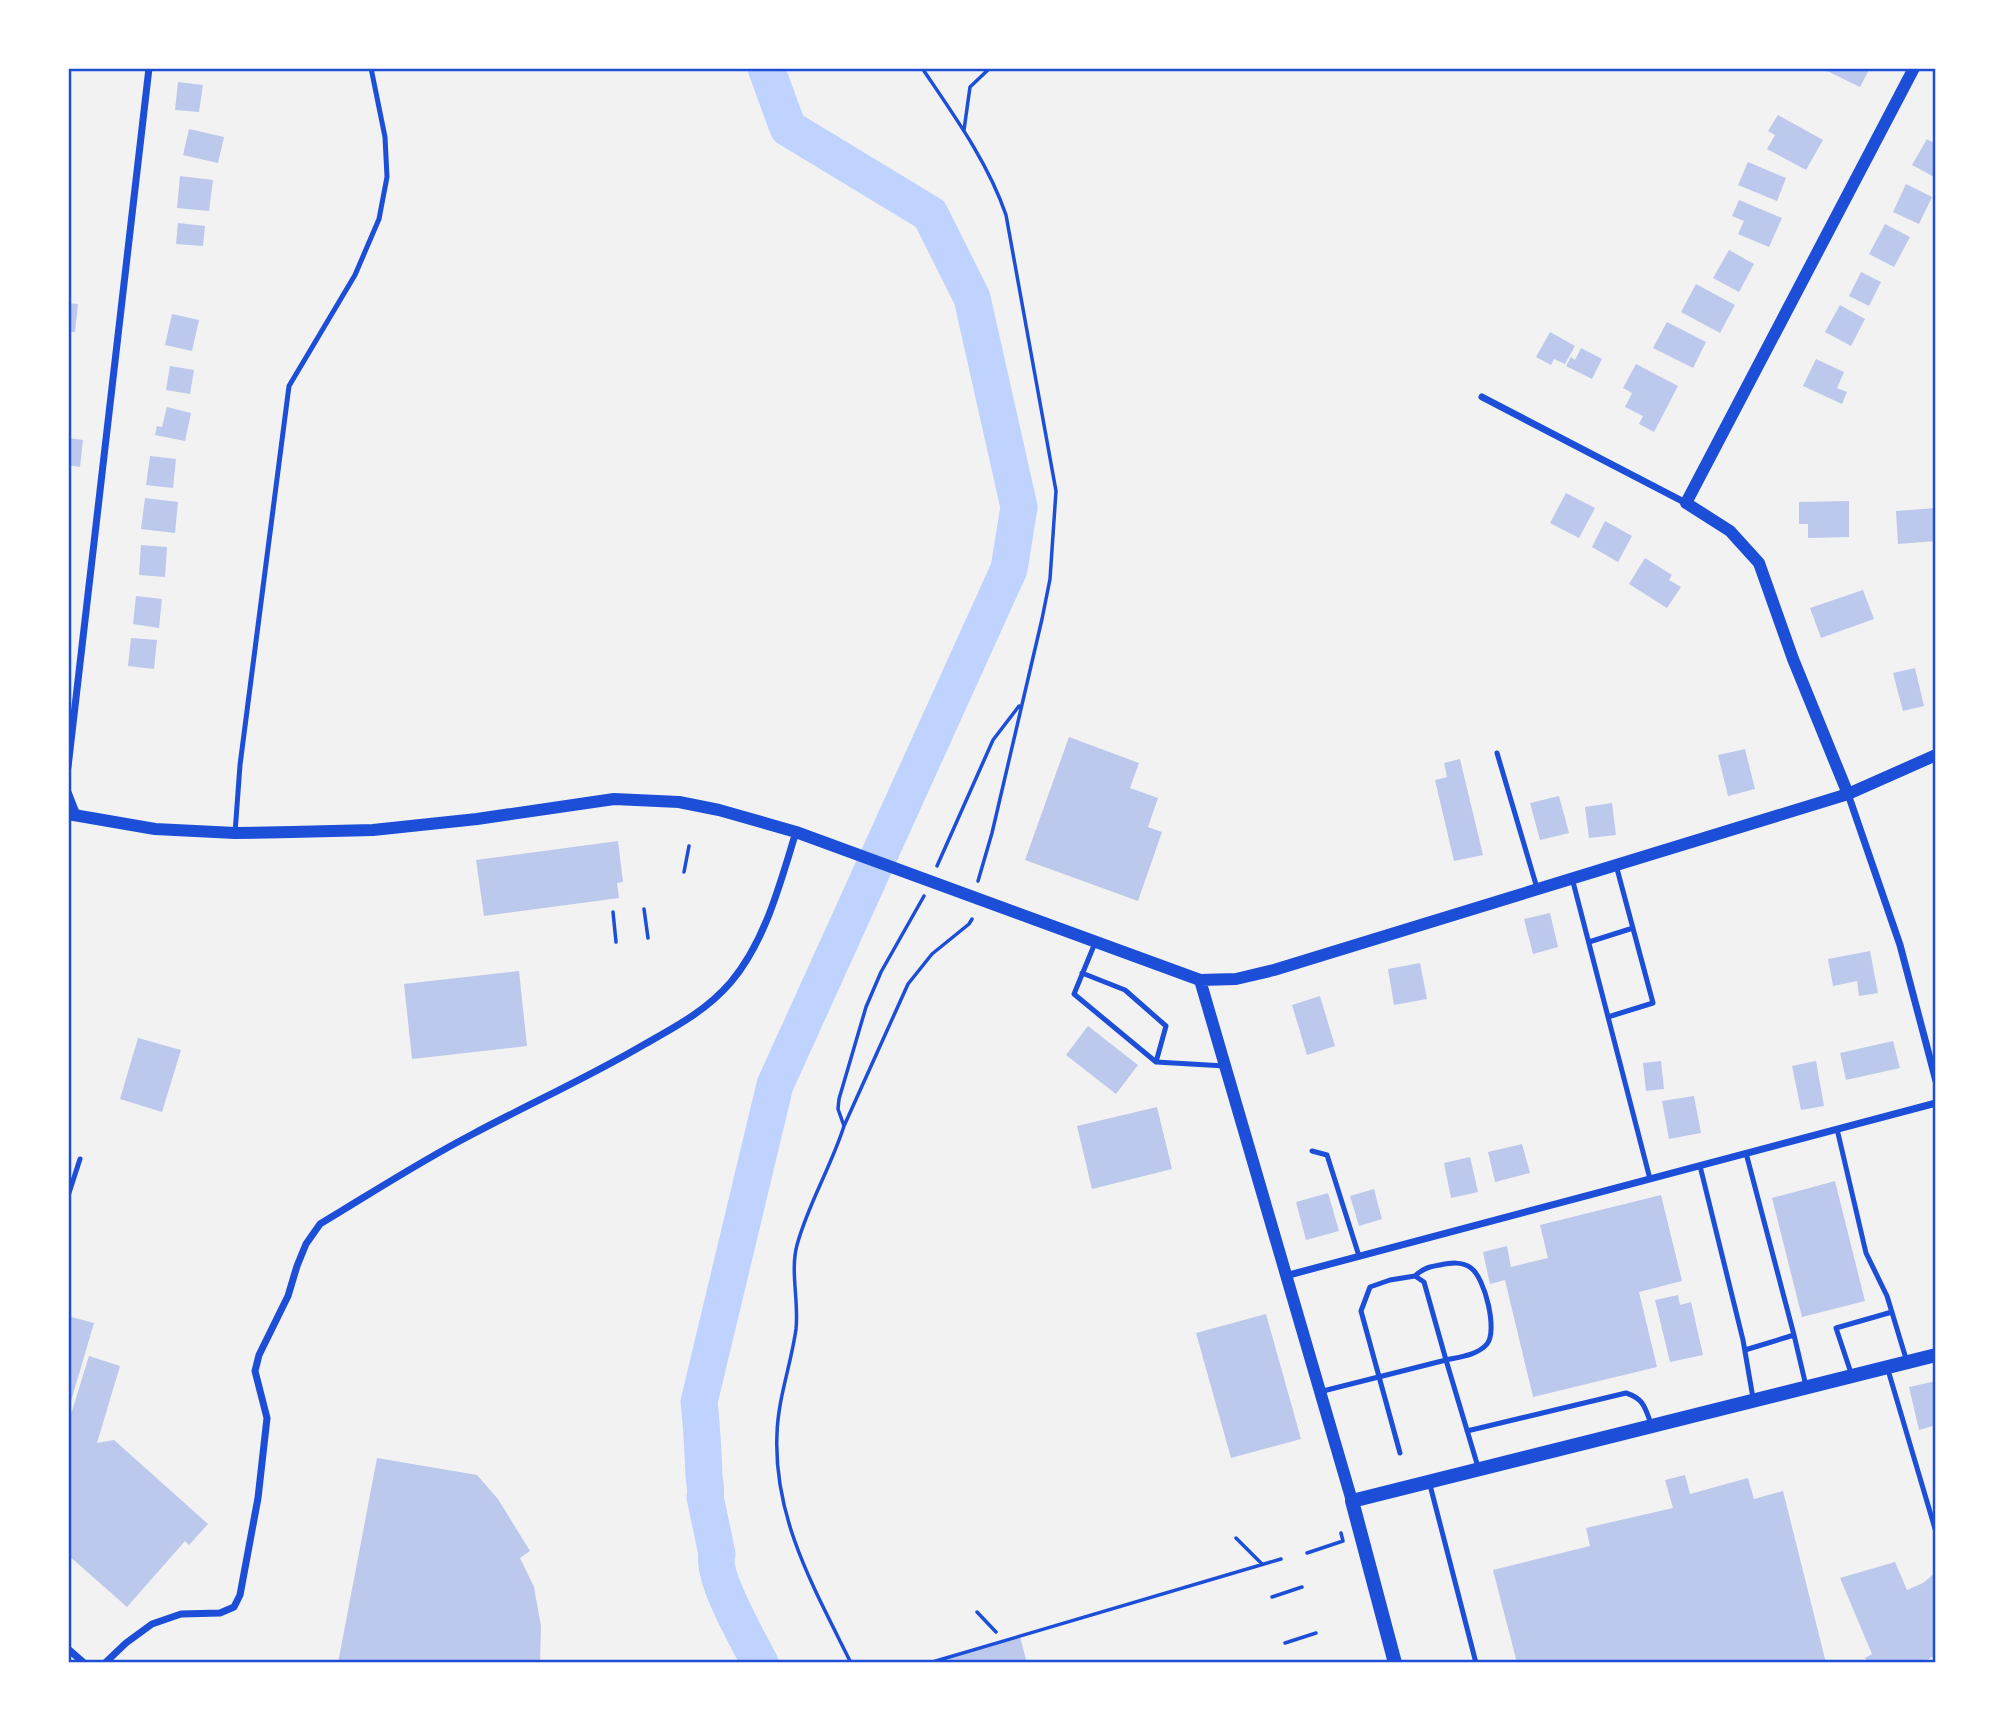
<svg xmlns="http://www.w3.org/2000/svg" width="2004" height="1731" viewBox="0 0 2004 1731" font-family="Barlow,sans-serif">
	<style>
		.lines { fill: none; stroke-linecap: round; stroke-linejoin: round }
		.river { stroke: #bfd3fe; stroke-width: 37 }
		.building { fill: #bdc9ec }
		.path { stroke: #1d4ed8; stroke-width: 3.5 }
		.service { stroke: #1d4ed8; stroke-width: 5 }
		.minor { stroke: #1d4ed8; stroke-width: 7 }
		.tertiary { stroke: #1d4ed8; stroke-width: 12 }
		.secondary { stroke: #1d4ed8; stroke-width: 14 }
		.neatline { fill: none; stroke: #1d4ed8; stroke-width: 2.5 }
	</style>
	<rect width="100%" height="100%" fill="#f2f2f2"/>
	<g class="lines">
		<path class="river" d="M760,1663C748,1640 711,1576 717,1554L705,1497C707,1488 704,1483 704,1475C703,1451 702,1427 699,1402L775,1085L1009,569L1019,507L972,298L930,214L788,128L766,68"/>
	</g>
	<path class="building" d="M1821,68H1865L1869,70L1860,87Z
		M178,82L203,85L199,112L175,110Z
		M1778,115L1823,140L1806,170L1767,149L1775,135L1768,131Z
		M189,129L224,137L218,163L183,155Z
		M1927,139L1936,144V178L1912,165Z
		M1748,162L1786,178L1777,201L1738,185Z
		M180,176L213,180L209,211L177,208Z
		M1906,184L1932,197L1919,224L1893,212Z
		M1739,200L1782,218L1769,247L1738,234L1744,221L1732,216Z
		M178,223L205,226L203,246L176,244Z
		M1885,224L1910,237L1894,267L1869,254Z
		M1729,250L1754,264L1739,292L1713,278Z
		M1861,272L1881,282L1869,306L1849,296Z
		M1696,284L1735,305L1720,333L1681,312Z
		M68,303L78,304L75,332H68Z
		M1840,305L1865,319L1851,346L1825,332Z
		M172,314L199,320L192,351L165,345Z
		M1667,322L1706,342L1693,368L1653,348Z
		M1550,332L1575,346L1565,364L1554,359L1551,365L1536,357Z
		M1581,348L1602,359L1592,379L1566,366L1571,357L1575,360Z
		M1816,359L1844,372L1837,388L1847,392L1842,404L1803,386Z
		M1636,364L1678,386L1654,432L1639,424L1643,416L1625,407L1632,393L1623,388Z
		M170,366L194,370L190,394L166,390Z
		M167,407L191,413L185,441L155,435L157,426L162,427Z
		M68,438L83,440L80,467L68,465Z
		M150,456L176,459L173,488L146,485Z
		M1566,493L1595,508L1579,538L1550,523Z
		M145,498L178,502L175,533L141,529Z
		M1849,501V537L1808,538V524H1799V502Z
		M1936,508V541L1898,544L1896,511Z
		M1605,521L1632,536L1618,562L1592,547Z
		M141,545L167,547L165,577L139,575Z
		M1645,558L1672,575L1669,580L1681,587L1667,608L1629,584Z
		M1863,590L1874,619L1821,638L1810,608Z
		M136,596L162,599L159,628L133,624Z
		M131,638L157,640L154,669L128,666Z
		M1915,668L1924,706L1903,711L1893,673Z
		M1069,737L1139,763L1130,788L1158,798L1148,827L1162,832L1138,901L1025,860Z
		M1745,749L1755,789L1728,796L1718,755Z
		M1460,759L1483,855L1454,861L1435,780L1447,777L1444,763Z
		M1559,796L1569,833L1540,840L1530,803Z
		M1612,803L1616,835L1589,838L1585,807Z
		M618,841L623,882L617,883L619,898L484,916L476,860Z
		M1550,913L1558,947L1533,954L1524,919Z
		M1870,951L1878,993L1859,996L1857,981L1833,986L1828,959Z
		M1420,963L1427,999L1394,1005L1388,969Z
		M519,971L527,1046L412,1059L404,984Z
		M1320,996L1335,1046L1307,1055L1292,1005Z
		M1088,1026L1138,1065L1116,1094L1066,1055Z
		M138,1038L181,1050L162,1112L120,1099Z
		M1893,1041L1900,1068L1846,1080L1840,1053Z
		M1661,1061L1664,1089L1646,1091L1643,1063Z
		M1816,1061L1824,1106L1801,1110L1792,1066Z
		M1694,1096L1701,1133L1669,1139L1662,1101Z
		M1157,1107L1172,1169L1092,1189L1077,1126Z
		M1522,1144L1530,1173L1495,1182L1488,1152Z
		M1470,1157L1478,1192L1451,1198L1444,1163Z
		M1835,1181L1865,1301L1802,1317L1772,1198Z
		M1374,1189L1382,1219L1359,1226L1350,1196Z
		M1328,1193L1339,1231L1306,1240L1296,1202Z
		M1661,1195L1682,1281L1639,1292L1657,1367L1533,1397L1505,1280L1490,1284L1483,1252L1507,1246L1511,1267L1548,1258L1540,1225Z
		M1678,1295L1680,1305L1691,1302L1703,1355L1670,1362L1655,1300Z
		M1266,1314L1301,1439L1231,1458L1196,1333Z
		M68,1316L94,1323L69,1408H68Z
		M89,1356L120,1366L97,1443L114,1440L208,1524L189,1545L185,1541L127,1607L68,1555V1424Z
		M1936,1381V1425L1919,1430L1909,1387Z
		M377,1458L477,1475L498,1499L530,1551L520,1558L534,1587L541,1626L540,1663H338Z
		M1685,1475L1690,1494L1748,1478L1754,1499L1783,1491L1826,1663H1517L1493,1570L1590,1546L1586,1528L1673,1508L1665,1480Z
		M1895,1562L1907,1590L1923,1583L1936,1572V1655L1921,1663H1867L1865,1658L1872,1654L1840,1578Z
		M1020,1637L1027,1663H937V1662Z"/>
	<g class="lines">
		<path class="path" d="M922,68C953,114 988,162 1006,215L1056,491L1050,579L1042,619L992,833L978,881
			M964,130L970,87L990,68
			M937,866L993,740L1019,706
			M684,872L689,846
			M644,909L648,938
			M613,912L616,942
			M844,1126L838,1109L839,1099L866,1007L881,972L924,896
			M1236,1538L1262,1564
			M1307,1553L1343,1541L1341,1533
			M1272,1597L1302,1587
			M977,1612L996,1632
			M1285,1643L1316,1633
			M851,1663C815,1590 773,1518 777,1434C778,1398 791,1365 796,1329C799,1302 790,1271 797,1245C808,1204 831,1167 844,1126L908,984L932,954L969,924L972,919
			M929,1663L1281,1559"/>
		<path class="service" d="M1497,753L1537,888
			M235,833L240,765L289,386L355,275L379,219L387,177L385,137L371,68
			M1572,878L1650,1179
			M1589,942L1633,928
			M1095,943L1074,994L1156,1062L1225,1066
			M1082,973L1125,990L1166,1026L1156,1062
			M1608,1017L1653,1003L1616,865
			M1837,1129L1866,1253L1887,1296L1907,1362
			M1312,1151L1327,1155L1359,1256
			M1700,1166L1743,1340L1753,1398
			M68,1196L80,1159
			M1794,1335L1806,1386
			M1745,1350L1794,1335L1746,1153
			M1888,1370L1936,1532
			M1852,1376L1836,1328L1892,1312
			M1319,1392L1446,1360L1478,1467
			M1467,1431L1626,1393C1645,1399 1645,1409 1652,1426
			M1400,1453L1361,1311L1370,1287L1390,1280L1415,1276L1424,1282L1446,1360C1459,1357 1478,1355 1487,1344C1498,1331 1485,1278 1471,1268C1462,1261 1450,1263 1440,1265C1429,1267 1423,1268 1415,1276
			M1430,1485L1476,1663"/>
		<path class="minor" d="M1482,397L1686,503
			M68,767L149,68
			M68,792L77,815
			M1848,794L1900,945L1936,1081
			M1285,1276L1936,1103
			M68,1649L84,1663
			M105,1663L126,1643L152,1624L181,1614L220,1613L234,1607L240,1595L258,1498L267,1418L255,1371L259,1355L288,1296L297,1266L306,1244L320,1224C370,1194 419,1162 471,1135C529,1104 589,1077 645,1044C677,1026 707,1010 731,982C766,940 780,883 796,832"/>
		<path class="tertiary" d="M1848,794L1793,659L1759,563L1730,531L1686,503L1914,68
			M68,814L155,829L235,833L292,832L373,830L477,819L614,799L679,802L719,810L796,832L1200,980L1236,979L1274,970L1848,794L1936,755
			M1200,980L1352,1501"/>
		<path class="secondary" d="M1395,1663L1352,1501L1936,1355"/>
	</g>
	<rect width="2004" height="1731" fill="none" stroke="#ffffff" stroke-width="140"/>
	<rect x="70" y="70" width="1864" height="1591" class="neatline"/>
</svg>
